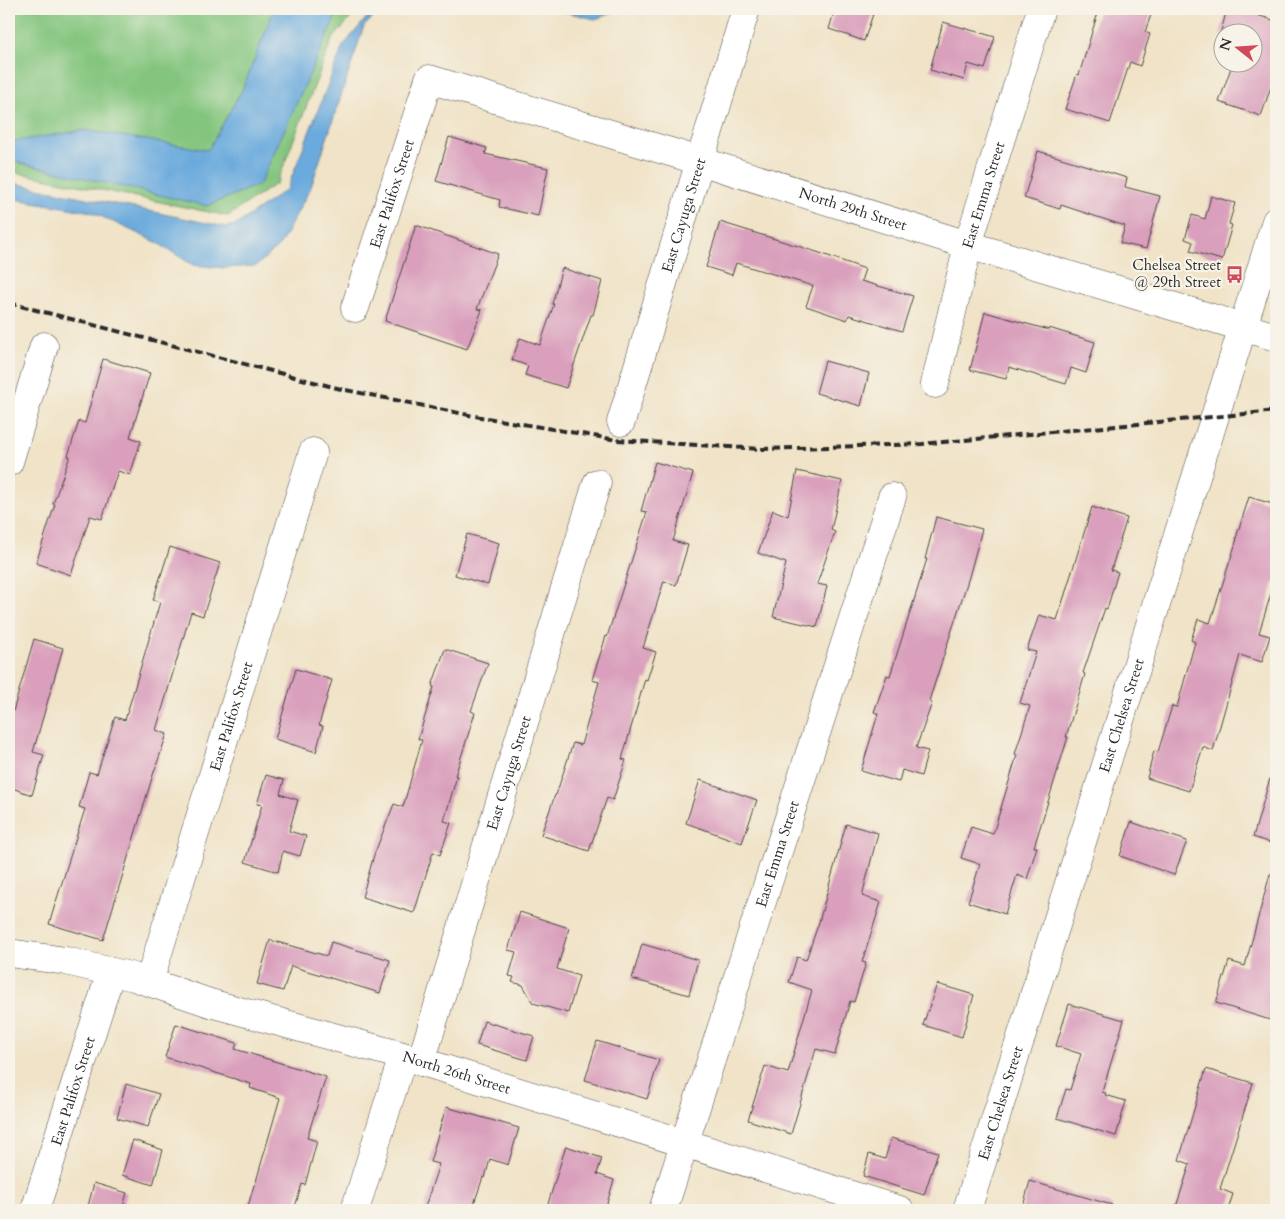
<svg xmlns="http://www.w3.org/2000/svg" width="1285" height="1219" viewBox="0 0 1285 1219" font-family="Cardo,serif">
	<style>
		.green { fill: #83c57e; stroke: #577854 }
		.water { fill: #6aaadd; stroke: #4a6a84 }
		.building { fill: #d99fbc }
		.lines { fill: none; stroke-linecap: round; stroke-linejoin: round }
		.minor-casing { stroke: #494742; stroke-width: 29 }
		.minor { stroke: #fff; stroke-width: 28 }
		.rail { stroke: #2b2b2b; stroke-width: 4; stroke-dasharray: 8 4; stroke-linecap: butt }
		.labels { text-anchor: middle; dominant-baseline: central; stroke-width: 4.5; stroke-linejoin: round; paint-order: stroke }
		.street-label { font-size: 15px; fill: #2b2b2b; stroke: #f7f3e8 }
		.poi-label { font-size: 15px; fill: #2b2b2b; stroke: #f7f3e8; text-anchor: end }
	</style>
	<rect width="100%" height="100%" fill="#f7f3e8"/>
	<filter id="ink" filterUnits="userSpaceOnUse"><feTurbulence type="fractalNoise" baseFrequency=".02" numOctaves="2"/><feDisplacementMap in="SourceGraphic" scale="10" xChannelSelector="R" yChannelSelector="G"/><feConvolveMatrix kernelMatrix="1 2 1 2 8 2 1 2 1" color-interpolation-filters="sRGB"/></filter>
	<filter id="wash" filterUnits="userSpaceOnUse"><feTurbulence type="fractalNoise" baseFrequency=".0096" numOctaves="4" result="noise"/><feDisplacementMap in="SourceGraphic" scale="20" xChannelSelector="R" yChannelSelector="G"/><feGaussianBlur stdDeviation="1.12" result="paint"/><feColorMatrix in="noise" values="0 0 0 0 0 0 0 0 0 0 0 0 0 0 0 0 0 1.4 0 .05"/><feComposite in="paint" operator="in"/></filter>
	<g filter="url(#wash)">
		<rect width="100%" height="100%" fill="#f0e3c7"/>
		<path class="green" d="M9,9H358L332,40L277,183L228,216L9,171Z"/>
		<path class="water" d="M274,9H339L260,184L207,206L19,163L9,154V142L85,130L208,150L243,88Z
			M374,9H382L364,26L311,187L280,245L256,266L223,268L193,265L156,242L92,212L9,198V182L226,227L236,225L287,189L343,46Z
			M552,9H625L595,19Z"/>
		<g id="blocks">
			<path class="building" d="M835,9H856L873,14L864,41L829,29Z
				M1099,9H1153L1145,32L1150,34L1140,66L1130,62L1110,123L1065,109L1077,74L1079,75Z
				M1227,9H1258L1257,15L1276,21V72L1261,116L1219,102L1233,62H1252V32H1222V36L1220,35Z
				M943,22L995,37L985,69L968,64L964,80L930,70Z
				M449,137L487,148L485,154L548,168L538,216L499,207L500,200L436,181Z
				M1038,151L1127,178L1125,187L1160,196L1146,249L1120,243L1125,226L1061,205L1060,209L1024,198Z
				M1211,196L1235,203L1229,224L1232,225L1222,260L1190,251L1193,242L1185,239L1192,215L1205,219Z
				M720,222L817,252L865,269L861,281L913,296L902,331L849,315L847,320L806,306L813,286L736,263L732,275L706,267Z
				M416,225L498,254L477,309L482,310L467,349L385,321Z
				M562,268L602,281L593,315H591L566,388L525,375L528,366L512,360L520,338L540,345L554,304H552Z
				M985,312L1049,330V328L1095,342L1086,373L1071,368L1066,384L1009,367L1006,379L970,370Z
				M103,359L150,373L130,437L141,441L130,475L118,471L102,519L90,516L71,575L36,563L55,504H53L70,456H68L79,421L85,423Z
				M825,361L869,373L861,406L816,393Z
				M655,462L693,473L673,541L688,545L676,585L664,581L643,648L656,652L647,680L645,679L622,759L626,760L613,800L607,798L589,851L541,835L555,795H556L573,743L581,745L599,682L592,680L606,636L607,637L647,512L641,511Z
				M797,471L842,481L831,530L835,532L817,584L827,586L817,627L773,617L786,563L758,553L773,510L788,516Z
				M1249,497L1276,505V577L1259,633L1270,636L1262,662L1240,655L1213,751L1203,747L1189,791L1147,778L1154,751L1158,752L1172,706L1177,707L1195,642L1191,640L1198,619L1210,623L1237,539L1236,538Z
				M1092,507L1127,518L1111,570L1118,572L1107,609L1105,608L1083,673L1085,674L1066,737H1068L1034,847H1037L1027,879L1017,875L1005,914L968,902L980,864L961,858L971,827L993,834L1017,755L1015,754L1030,706L1020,703L1036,652L1027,650L1039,615L1057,620Z
				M936,517L982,529L969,577L929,701L932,703L916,748L928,751L921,776L902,770L899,782L861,771L878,714L874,712L887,675L890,676L927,559H925Z
				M467,534L499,543L488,585L455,575Z
				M170,547L220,563L203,616L191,612L156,730L167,734L152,778L103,940L49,924L85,809L79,807L89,772L97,774L115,717L125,720L160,602L153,600Z
				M34,639L63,648L33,752L44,755L32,795L9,787V725Z
				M445,649L488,663L471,711L475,713L455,776H457L444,821L451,823L440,855L433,852L414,913L362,897L374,855L394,804L403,807L422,740L418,739L434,687L432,686Z
				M296,669L332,680L319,725L323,726L316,752L275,739Z
				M266,775L284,780L280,794L298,800L289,831L306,836L300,856L283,851L278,872L245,862L262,805L257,804Z
				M1271,775L1276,776V845L1253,837Z
				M700,780L757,800L742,843L686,823Z
				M1131,822L1187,841L1174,875L1120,856Z
				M846,824L878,833L862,896L881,902L862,962L866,963L854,1002L850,1001L835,1054L816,1049L791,1134L748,1120L765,1066L788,1073L812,990L789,982L797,957L806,960L819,922Z
				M1270,874L1276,875V999L1270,1020L1216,1003L1229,961L1245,966Z
				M520,912L569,928L557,969L579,976L568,1013L533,1003L523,985L512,982L514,977L509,976L516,952L508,950Z
				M270,940L327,956L331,942L390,960L380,993L291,966L283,991L257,984Z
				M642,944L698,960L689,995L632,979Z
				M937,984L974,995L962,1037L923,1025Z
				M1069,1004L1124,1020L1102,1092L1106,1093L1105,1095L1126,1101L1116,1136L1057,1118L1066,1089L1070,1090L1081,1054L1056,1046Z
				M484,1021L534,1036L527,1060L477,1045Z
				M176,1024L237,1043L235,1049L326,1077L307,1138L317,1141L305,1185L302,1184L294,1210H247L254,1185H255L280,1098L250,1088L251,1084L165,1057Z
				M597,1041L659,1060L647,1099L585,1080Z
				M1206,1069L1253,1083L1220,1189L1233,1194L1228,1210H1175L1190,1164L1179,1160Z
				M126,1084L159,1094L148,1127L117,1118Z
				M446,1107L519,1128L508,1165L490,1159L485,1178L483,1177L472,1210H424L439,1164L430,1162Z
				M891,1138L938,1152L924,1195L863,1176L869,1154L885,1159Z
				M133,1140L163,1150L153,1185L122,1175Z
				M566,1146L602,1158L597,1174L614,1180L605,1210H546Z
				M1030,1181L1112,1205V1210H1022Z
				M94,1183L127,1193L122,1210H87Z"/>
		</g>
	</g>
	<g filter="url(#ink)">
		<use href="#blocks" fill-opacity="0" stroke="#494742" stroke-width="1"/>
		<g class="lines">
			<defs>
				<g id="minor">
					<path id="s1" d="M355,308L429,79L700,161L968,245L1276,337"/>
					<path id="s2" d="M935,384L968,245L1041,9"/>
					<path id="s3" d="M621,422L746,9"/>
					<path d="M9,462L44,346"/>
					<path id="s4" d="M9,953L66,961L134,977L210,1003L403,1056L900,1210"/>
					<path id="s5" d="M149,982L313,452"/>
					<path id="s6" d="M421,1062L597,483"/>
					<path id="s7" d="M35,1210L111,972"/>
					<path d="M355,1210L403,1056"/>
					<path id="s8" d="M663,1210L892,497"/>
					<path id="s9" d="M967,1210L1276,221"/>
				</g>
			</defs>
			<use href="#minor" class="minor-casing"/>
			<use href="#minor" class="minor"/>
			<path class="rail" d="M9,303L341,389L469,415L617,440L763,449L922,444L1276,411"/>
		</g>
	</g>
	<defs>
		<symbol id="bus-bare" viewBox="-9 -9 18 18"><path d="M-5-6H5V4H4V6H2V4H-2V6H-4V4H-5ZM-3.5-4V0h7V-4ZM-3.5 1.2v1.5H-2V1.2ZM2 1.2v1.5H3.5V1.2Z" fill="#d1495b" stroke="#f7f3e8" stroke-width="2.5" paint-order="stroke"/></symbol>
	</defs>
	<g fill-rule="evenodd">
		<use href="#bus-bare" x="1222" y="262" width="25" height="25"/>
	</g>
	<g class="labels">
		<g class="street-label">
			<text stroke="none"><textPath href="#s1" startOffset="120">East Palifox Street</textPath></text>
			<text stroke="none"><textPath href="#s2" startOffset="195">East Emma Street</textPath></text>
			<text stroke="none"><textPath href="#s1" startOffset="684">North 29th Street</textPath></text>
			<text stroke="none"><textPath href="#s3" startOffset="216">East Cayuga Street</textPath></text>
			<text stroke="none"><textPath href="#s9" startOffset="518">East Chelsea Street</textPath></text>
			<text stroke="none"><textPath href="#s5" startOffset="278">East Palifox Street</textPath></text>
			<text stroke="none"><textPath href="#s6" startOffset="302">East Cayuga Street</textPath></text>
			<text stroke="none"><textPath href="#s8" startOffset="374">East Emma Street</textPath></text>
			<text stroke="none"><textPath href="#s4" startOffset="464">North 26th Street</textPath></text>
			<text stroke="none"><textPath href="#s7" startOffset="125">East Palifox Street</textPath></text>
			<text stroke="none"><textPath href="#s9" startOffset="112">East Chelsea Street</textPath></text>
		</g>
		<g class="poi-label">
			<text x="1221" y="265">Chelsea Street<tspan x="1221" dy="17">@ 29th Street</tspan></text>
		</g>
	</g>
	<rect width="1285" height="1219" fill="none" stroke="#f7f3e8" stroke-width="30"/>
	<g transform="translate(1238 48) rotate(287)"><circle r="24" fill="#f7f3e8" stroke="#a5a39c"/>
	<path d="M0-4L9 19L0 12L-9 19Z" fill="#d1495b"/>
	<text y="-8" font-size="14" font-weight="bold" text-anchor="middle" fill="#2b2b2b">N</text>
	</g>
</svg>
